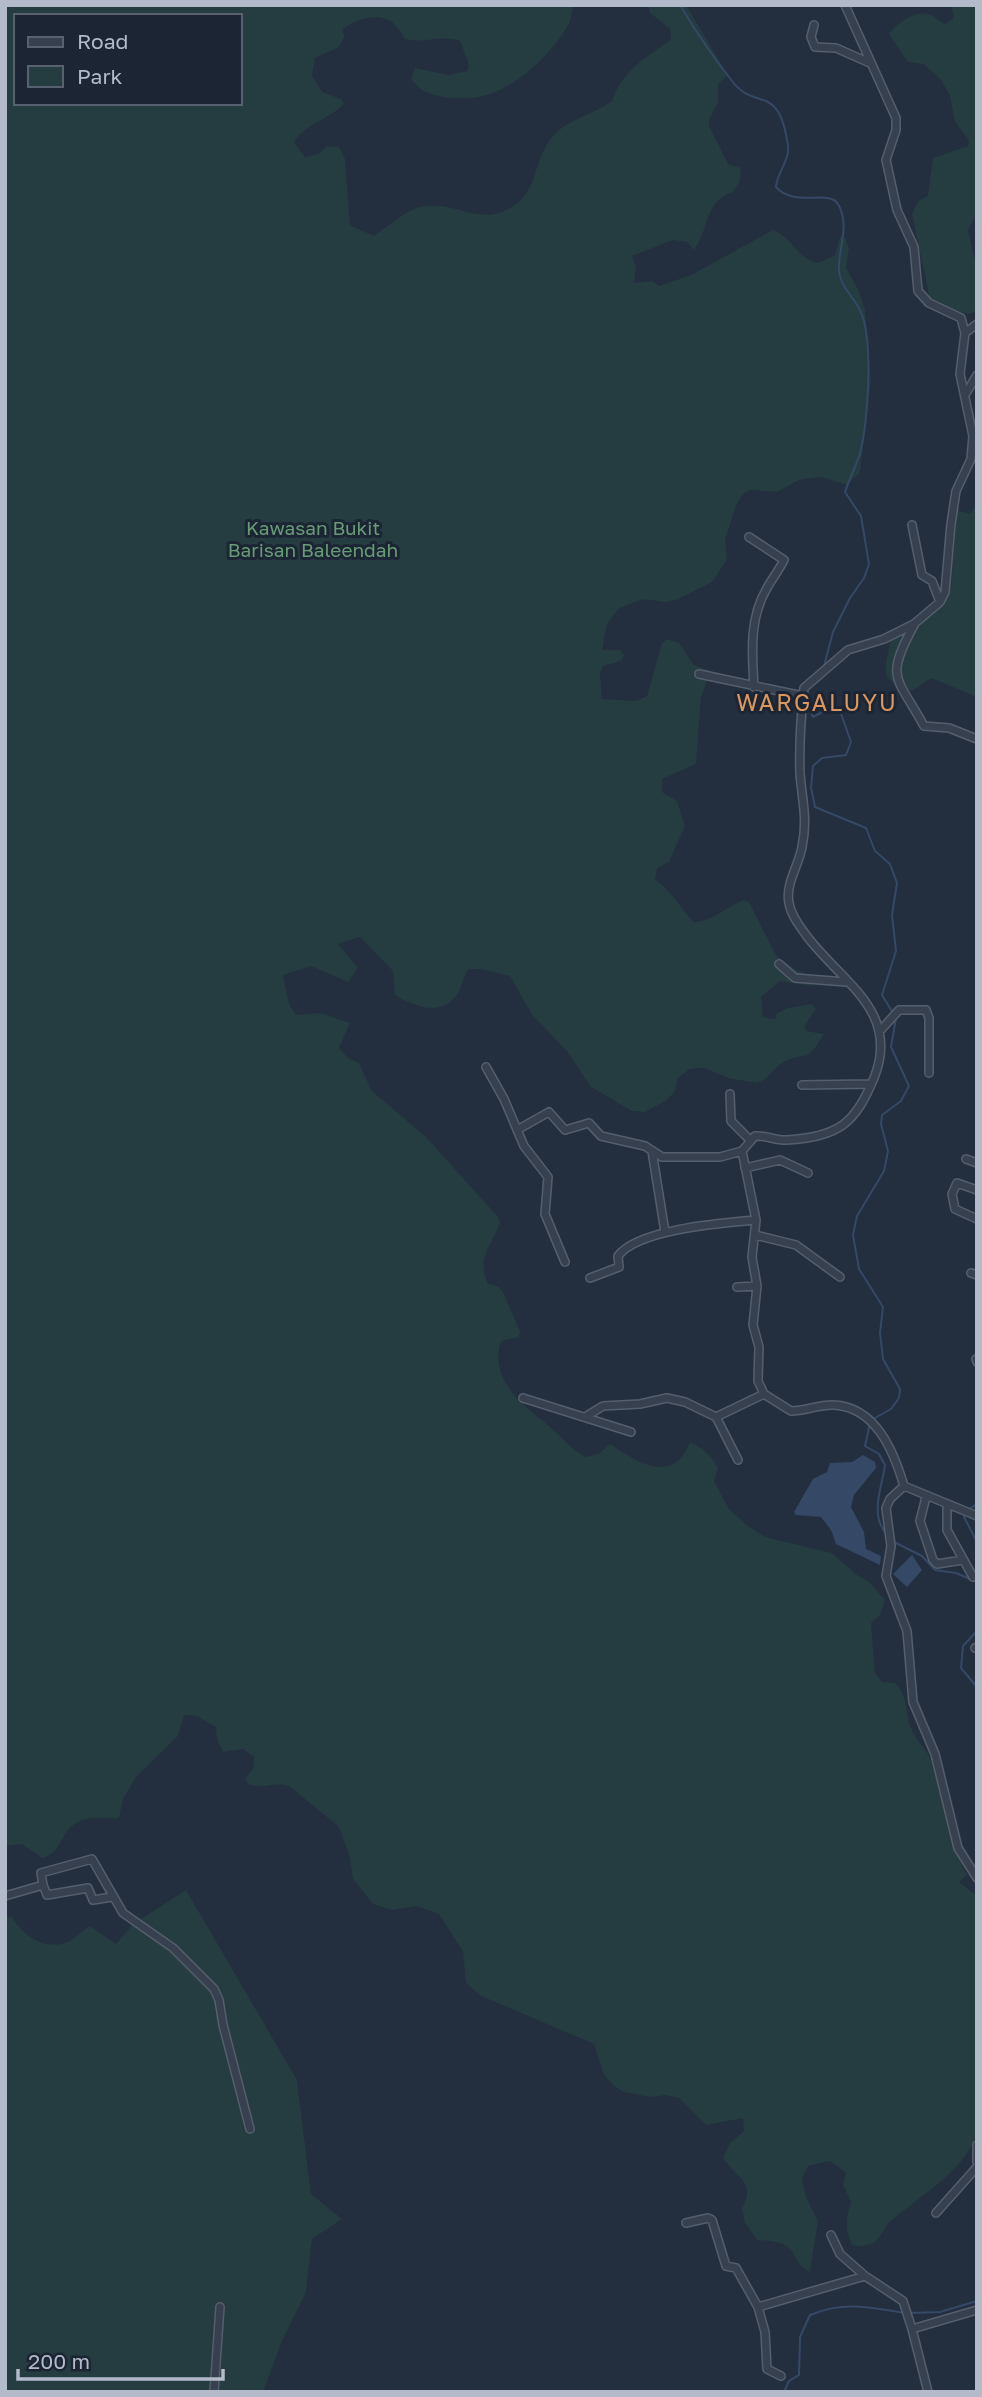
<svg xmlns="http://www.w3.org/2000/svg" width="982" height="2397" viewBox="0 0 982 2397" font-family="'Golos Text',sans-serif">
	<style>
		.green { fill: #253c40; fill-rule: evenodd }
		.water { fill: #354967 }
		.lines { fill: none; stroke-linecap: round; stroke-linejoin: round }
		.stream { stroke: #354967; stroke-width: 2 }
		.street-casing { stroke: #555e6d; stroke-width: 10 }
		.street { stroke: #37404f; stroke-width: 7 }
		.labels { text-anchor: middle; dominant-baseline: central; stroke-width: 6; stroke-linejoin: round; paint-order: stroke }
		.park-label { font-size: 19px; fill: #689c76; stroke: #1c2534 }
		.quarter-label { font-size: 23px; letter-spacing: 2px; fill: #db975d; stroke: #1c2534 }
	</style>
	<rect width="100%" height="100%" fill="#232e3f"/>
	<path class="green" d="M5,5H573C573,22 562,36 552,48C523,81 490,105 443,97C428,94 420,91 411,79L415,68L449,75L467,71L469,65L460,41C443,34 424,44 405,39C402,35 399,28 395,25C382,10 354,20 342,30L345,36L339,47L315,58L312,75L322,92L341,99L344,104C328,120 307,123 294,142L305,157L318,154L327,146L339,147L345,159L350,225L374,236C389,226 406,209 424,206C457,201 480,228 513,206C537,191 534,162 549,141C563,120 593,115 612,101C620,73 648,55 671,40L670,29L650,13L648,5H686L726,72L727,76L718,84V103L709,119V126L728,164L741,168L740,181L733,192C703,203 711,226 694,250L687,242L673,240L632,256L636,268L634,283L652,281L659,286L691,275L773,230C792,237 797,258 818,263L835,255L840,237L844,236L849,248L846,268L858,289L865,310L871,381L860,473L847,485L821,477L799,480L777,492L750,490L743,494L736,506L725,540L727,560L712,582L678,599L666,602L643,599L619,608L607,624L602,650H620L624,655L621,661L603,666L600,673L602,699L636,701L647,696L662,643L667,639L679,643L694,665L711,671L701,697L696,764L662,779V792L677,801L685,826L669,862L657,868L655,880C668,886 682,910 694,922C711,922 727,907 743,900L749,902L776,955L795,969L814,977L816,983L811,986L780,981L761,997L763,1017L775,1019L777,1013L788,1008L812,1004L816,1009L805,1025L806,1031L824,1034C804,1067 809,1049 784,1062C774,1067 769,1079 757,1083L728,1078L704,1068L690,1069L678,1078L675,1091L667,1100L645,1112L632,1111L591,1087L567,1051L532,1015L510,976L481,969H469C464,975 463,983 460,990C445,1018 417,1008 395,995L393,971L360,937L338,944L358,968L348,982L311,966L283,975L289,1004L296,1015L320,1013L350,1023L339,1048L348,1058L359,1063L372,1091L426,1137L498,1217L500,1223C490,1249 478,1254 487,1283L499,1287L503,1292L520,1331L519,1337L501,1341C489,1381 523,1404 549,1426C562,1437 571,1450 586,1457L598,1454L610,1444C638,1462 672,1486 690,1442C700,1446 713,1457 718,1468L714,1481L729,1509L748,1526L765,1537L832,1553L857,1575L868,1581L885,1600L880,1615L871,1623L875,1673L882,1682L895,1683C909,1696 905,1713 911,1728C915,1740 927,1749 931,1760C946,1798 947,1839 967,1875L959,1882L977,1896V2133C962,2175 921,2194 890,2222C883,2228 881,2239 873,2243C867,2246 859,2247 852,2245C845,2231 846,2217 851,2202L843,2185L846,2173L830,2161L808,2166L802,2178L806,2197L818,2221L810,2272C784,2257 805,2242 757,2240L745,2223L742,2209C756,2181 738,2180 723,2158L730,2143L744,2131L743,2118L706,2125L679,2098L665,2095L650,2097L624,2092L614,2086L604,2075L594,2044L481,1996L466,1983L463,1952L439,1914L416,1906L391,1910L373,1904L353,1879L349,1853L338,1826L289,1786C276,1781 264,1790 248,1784L245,1779L253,1769L254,1757L243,1749L223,1752L217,1740L216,1727L196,1716L184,1715L178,1736L136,1777L123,1799L119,1818C106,1819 92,1816 80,1821C60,1829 63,1854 42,1858L22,1844L5,1846ZM16,16H240V103H16Z
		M951,5H977V212L968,230L977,269V311L968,314L956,311L930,300L912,214L918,201L928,196L933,158L968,146L969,140L955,122L950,96L941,80L924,64L908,62L889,34C895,24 916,10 929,14C935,16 939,21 945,24L954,18Z
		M977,504V697L931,678L912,691C876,678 886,673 890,639L935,612L951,587L957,510L970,514Z
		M186,1890L297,2080L311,2194L342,2219L312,2239L306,2292L282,2341L263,2392H5V1917H12C23,1936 45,1951 68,1942C75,1939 82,1930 90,1926L116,1944L133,1924Z"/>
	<path class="water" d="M863,1455L875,1462L876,1468L854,1495L851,1507L864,1532L866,1549L881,1556L880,1565L836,1544L831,1530L821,1517L796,1515L794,1512L813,1479L827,1472L830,1463L852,1462Z
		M912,1555L922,1570L907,1587L893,1574Z"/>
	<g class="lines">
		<path class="stream" d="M680,5C696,32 713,57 732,81C755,112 779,81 788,146C790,160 777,172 776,187C794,208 830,189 838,204C851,226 837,251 839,272C841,288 857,300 862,315C873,344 868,422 860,453C856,467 849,479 845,492L861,516L869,564L864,578L850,598L833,632L824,666
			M806,701L813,717L830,708L841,714L851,742L846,755L822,758L813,766L811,788L815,807L866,828L875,851L890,864L897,883L892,915L896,951L882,995L893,1013
			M873,1419L891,1409L899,1398L900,1389L883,1359L880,1333L883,1307L859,1269L853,1235L857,1216L884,1171L888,1151L881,1124L882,1115L901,1101L909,1086L891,1047L896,1018
			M870,1423L865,1446L879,1454L885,1465C882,1488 869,1514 887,1535
			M969,1509L977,1504
			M966,1513L964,1517L977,1542
			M894,1542L922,1556L935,1570L956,1573L977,1582
			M977,1631L963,1646L961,1668L977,1687
			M977,1766V1767
			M910,2313L940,2312L977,2301
			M784,2392L789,2381L799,2375L800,2337L810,2315C842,2301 871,2307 904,2313"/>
		<defs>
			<path id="street" d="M845,5L896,118V130L886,160L897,210L914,247L918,291L929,303L961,318L965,333L960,374L973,436L971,459L956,491L951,524L945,592L940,602L914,624L884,639L848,650L804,688C801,716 799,745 800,773C802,801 808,818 802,847C799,865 785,884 789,903C791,915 799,925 806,935C841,982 901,1011 874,1078C855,1124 838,1137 787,1140C776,1141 767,1135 755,1136L742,1151L756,1220L752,1257L757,1286L753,1325L759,1347L758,1381L764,1394L791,1411C806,1411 820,1404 834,1405C876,1407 894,1452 904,1486
				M814,25L811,37L815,47L836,48L870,63
				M965,333L977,324
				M965,395L977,375
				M912,525L922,575L932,581L940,602
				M749,537L784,560C779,570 772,579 767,588C749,618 752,653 754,687
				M914,625C884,680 897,676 924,726L949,728L977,739
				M699,674L803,696
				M779,964L795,978L846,982
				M879,1032L899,1010H926L929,1018V1073
				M486,1067L504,1099L524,1146L548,1177L545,1214L565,1262
				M802,1085L871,1084
				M730,1094L731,1121L750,1140
				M517,1130L549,1112L565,1130L589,1123L601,1136L645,1146L662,1157H720L742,1151
				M652,1151L665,1232
				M966,1159L977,1163
				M745,1168L780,1160L808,1173
				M977,1190L957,1183L952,1194L955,1209L977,1219
				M755,1235L796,1245L840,1277
				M971,1273L977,1275
				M590,1278L619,1267L618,1256C638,1229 723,1223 756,1220
				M737,1287L757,1286
				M976,1359L977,1362
				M523,1398L631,1432
				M585,1417L603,1406L640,1404L667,1398L685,1402L716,1417
				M738,1460L716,1417L764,1394
				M926,1497L920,1521L933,1560L937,1564L963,1560
				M947,1504V1530L973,1577
				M977,1516L904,1486L890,1499L886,1508L891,1546L886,1576L907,1631L913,1702L935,1754L958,1848L977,1878
				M975,1648L977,1647
				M43,1885L47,1895L88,1888L93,1900L112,1897
				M5,1896L43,1885L41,1873L92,1859L123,1913L173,1948L214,1989L219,2000L223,2025L250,2129
				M977,2145V2162
				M936,2213L977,2167
				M686,2223L708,2218L712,2220L726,2266L736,2268L758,2307L765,2332L767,2369L781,2376
				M831,2235L840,2254L865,2276L903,2301L912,2329
				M758,2307L865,2276
				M214,2392L220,2307
				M928,2392L912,2329L977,2310"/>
		</defs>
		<use href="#street" class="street-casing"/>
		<use href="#street" class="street"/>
	</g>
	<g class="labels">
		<g class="park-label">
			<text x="313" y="527">Kawasan Bukit<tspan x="313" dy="22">Barisan Baleendah</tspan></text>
		</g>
		<g class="quarter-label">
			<text x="817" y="702">WARGALUYU</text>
		</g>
	</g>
	<rect width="982" height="2397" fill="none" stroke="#b3bbca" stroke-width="14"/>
	<rect x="14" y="14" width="228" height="91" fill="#1c2534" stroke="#586170" stroke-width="2"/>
	<rect x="28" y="37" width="35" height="10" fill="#37404f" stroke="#586170" stroke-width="2"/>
	<text x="77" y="49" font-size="21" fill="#b3bbca">Road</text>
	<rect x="28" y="66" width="35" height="21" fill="#253c40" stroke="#586170" stroke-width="2"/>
	<text x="77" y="84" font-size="21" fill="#b3bbca">Park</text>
	<path d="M18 2369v10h205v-10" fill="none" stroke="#b3bbca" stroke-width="3.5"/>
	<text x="28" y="2369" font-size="21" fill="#b3bbca" stroke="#1c2534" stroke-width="5" paint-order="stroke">200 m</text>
</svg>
